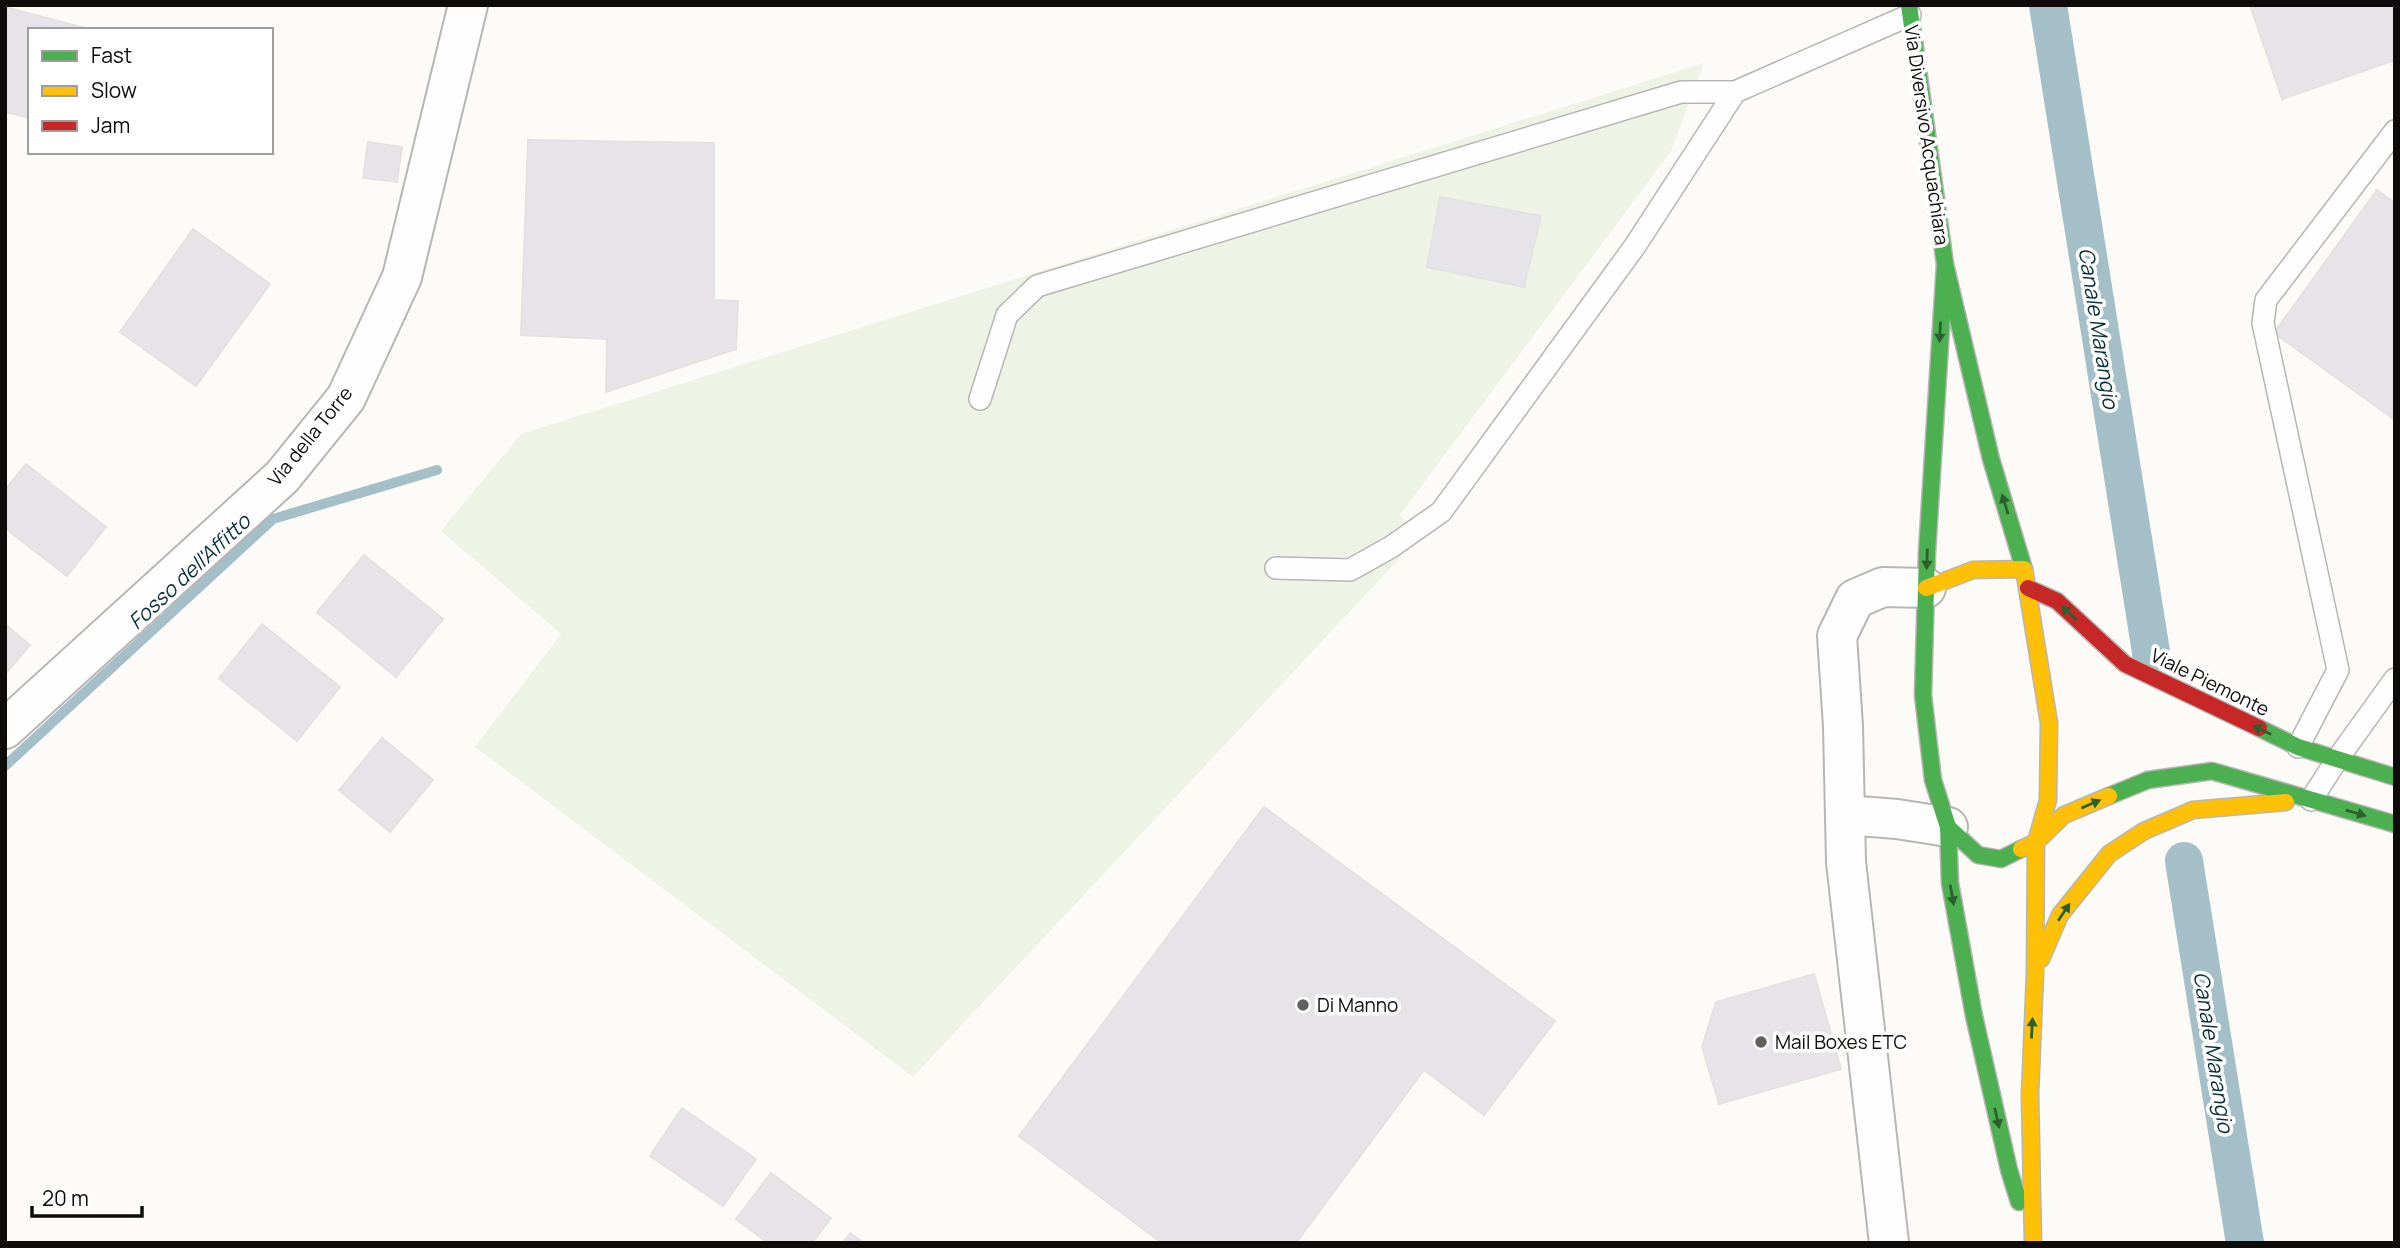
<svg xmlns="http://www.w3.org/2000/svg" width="2400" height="1248" viewBox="0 0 2400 1248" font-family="Manrope,sans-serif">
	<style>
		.pitch { fill: #edf4e6 }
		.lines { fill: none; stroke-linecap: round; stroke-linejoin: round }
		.stream { stroke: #a4bfc7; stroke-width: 10 }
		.canal { stroke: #a4bfc7; stroke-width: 38 }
		.building { fill: #e6e4e8; stroke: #e3e2e1; stroke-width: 2 }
		.lane-casing { stroke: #b8b6b4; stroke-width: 24 }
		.street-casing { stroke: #b8b6b4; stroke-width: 42 }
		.fast-casing { stroke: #b8b6b4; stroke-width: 19 }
		.slow-casing { stroke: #b8b6b4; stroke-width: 19 }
		.jam-casing { stroke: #b8b6b4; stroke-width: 19 }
		.lane { stroke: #fffefe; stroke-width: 21 }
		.street { stroke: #fffefe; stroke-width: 38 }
		.fast { stroke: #4caf50; stroke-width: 16 }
		.slow { stroke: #ffc107; stroke-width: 16 }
		.jam { stroke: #c62828; stroke-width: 16 }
		.oneway { fill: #2d5e2d }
		.poi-dot { fill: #62605d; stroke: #fff; stroke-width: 2.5 }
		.labels { text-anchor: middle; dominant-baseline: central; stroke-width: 7; stroke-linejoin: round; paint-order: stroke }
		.street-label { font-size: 19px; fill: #0e0c0a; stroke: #fff }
		.poi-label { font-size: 19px; fill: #0e0c0a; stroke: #fff; text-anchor: start }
		.water-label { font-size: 21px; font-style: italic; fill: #09303b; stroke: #fff }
	</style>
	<rect width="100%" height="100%" fill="#fdfbf8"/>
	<path class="pitch" d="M1704,63L1671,151L1400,515L1420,537L913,1077L475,747L561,634L441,531L521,434Z"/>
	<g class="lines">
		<path class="stream" d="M5,766L273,519L437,470"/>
		<path class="canal" d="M2048,5L2151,652
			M2184,861L2245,1243"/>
	</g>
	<path class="building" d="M2250,5H2395V60L2282,99Z
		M5,7L92,30H30V118L5,112Z
		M528,140L714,143V300L738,301L736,349L606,392L607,339L521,335Z
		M368,142L402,147L397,182L363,178Z
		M2377,190L2395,203V420L2274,333Z
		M1440,197L1541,216L1524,287L1427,267Z
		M193,229L270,284L196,386L120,332Z
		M26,464L106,527L67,576L5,528V490Z
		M364,555L443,619L396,677L317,612Z
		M5,624L30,645L5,674Z
		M262,624L340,687L297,741L219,678Z
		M382,738L433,780L390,832L339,790Z
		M1264,807L1555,1021L1484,1115L1424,1070L1296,1243H1162L1019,1136Z
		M1814,974L1841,1069L1719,1104L1702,1047L1716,1002Z
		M682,1108L756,1159L723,1206L650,1156Z
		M771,1173L831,1218L812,1243H768L736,1219Z
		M850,1233L864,1243H843Z"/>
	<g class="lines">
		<defs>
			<path id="lane" d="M980,399L1007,315L1037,286L1681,92H1735
				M1276,568L1350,570L1391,547L1441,512L1635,246L1735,92L1910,15
				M2298,747L2338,670L2263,323L2266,300L2395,131
				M2311,800L2336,761L2395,679"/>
			<path id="street" d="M5,729L282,477L346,398L402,277L468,5
				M1846,815L1897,819L1948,827
				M1889,1243L1846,862L1843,726L1837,636L1855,599L1883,587L1926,588"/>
			<path id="fast" d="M1909,5L1945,264L1991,459L2024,569
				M1945,264L1927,552L1923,695L1933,780L1948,827L1978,855L2001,859L2021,849
				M2259,728L2298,747L2395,777
				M2109,796L2148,780L2212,771L2395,824
				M1948,827L1950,883L1974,1016L2009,1170L2019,1202"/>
			<path id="slow" d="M1926,588L1973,570L2024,569L2049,723L2048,800L2036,842L2021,849
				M2041,959L2060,915L2109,854L2144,831L2193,810L2286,802
				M2033,1243L2030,1094L2035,974L2036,842L2064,815L2109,796"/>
			<path id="jam" d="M2028,588L2057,601L2125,664L2259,728"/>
		</defs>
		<use href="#lane" class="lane-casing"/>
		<use href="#street" class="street-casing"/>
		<use href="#fast" class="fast-casing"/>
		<use href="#slow" class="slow-casing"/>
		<use href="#jam" class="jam-casing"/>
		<use href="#lane" class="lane"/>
		<use href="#street" class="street"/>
		<use href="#fast" class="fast"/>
		<use href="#slow" class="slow"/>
		<use href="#jam" class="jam"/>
	</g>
	<defs><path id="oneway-solid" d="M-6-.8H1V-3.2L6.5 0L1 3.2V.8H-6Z" transform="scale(1.75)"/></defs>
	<g class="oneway">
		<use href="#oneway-solid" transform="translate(1940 332) rotate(93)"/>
		<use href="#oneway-solid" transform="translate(2005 504) rotate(-107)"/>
		<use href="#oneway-solid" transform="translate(1927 559) rotate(92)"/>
		<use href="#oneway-solid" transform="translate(2069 613) rotate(-137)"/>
		<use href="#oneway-solid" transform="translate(2262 730) rotate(-154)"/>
		<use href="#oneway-solid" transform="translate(2091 804) rotate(-23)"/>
		<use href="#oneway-solid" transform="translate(2356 813) rotate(16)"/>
		<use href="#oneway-solid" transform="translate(1952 895) rotate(80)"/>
		<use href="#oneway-solid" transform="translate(2064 912) rotate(-56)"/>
		<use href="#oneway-solid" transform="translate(2032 1028) rotate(-87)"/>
		<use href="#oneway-solid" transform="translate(1997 1118) rotate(77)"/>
	</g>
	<g class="poi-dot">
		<circle cx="1303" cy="1005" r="7"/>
		<circle cx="1761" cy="1042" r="7"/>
	</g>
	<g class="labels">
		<g class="street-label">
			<text transform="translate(1927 135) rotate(82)">Via Diversivo Acquachiara</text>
			<text transform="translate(310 436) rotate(-51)">Via della Torre</text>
			<text transform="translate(2210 682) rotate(26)">Viale Piemonte</text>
		</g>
		<g class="poi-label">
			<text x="1317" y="1005">Di Manno</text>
			<text x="1775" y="1042">Mail Boxes ETC</text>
		</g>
		<g class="water-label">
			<text transform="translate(2099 328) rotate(81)">Canale Marangio</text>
			<text transform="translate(189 571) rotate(-43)">Fosso dell'Affitto</text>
			<text transform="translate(2214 1052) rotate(81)">Canale Marangio</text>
		</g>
	</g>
	<rect width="2400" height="1248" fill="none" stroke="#0e0c0a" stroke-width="14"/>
	<rect x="28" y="28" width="245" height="126" fill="#ffffff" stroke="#9f9e9d" stroke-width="2"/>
	<rect x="42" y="51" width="35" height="10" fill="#4caf50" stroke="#9f9e9d" stroke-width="2"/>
	<text x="91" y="63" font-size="21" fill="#0e0c0a">Fast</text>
	<rect x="42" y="86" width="35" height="10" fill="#ffc107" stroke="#9f9e9d" stroke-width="2"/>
	<text x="91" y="98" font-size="21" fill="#0e0c0a">Slow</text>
	<rect x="42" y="121" width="35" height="10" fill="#c62828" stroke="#9f9e9d" stroke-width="2"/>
	<text x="91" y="133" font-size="21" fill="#0e0c0a">Jam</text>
	<path d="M32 1206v10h110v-10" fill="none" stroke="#0e0c0a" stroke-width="3.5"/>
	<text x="42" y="1206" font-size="21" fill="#0e0c0a" stroke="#ffffff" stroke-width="5" paint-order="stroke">20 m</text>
</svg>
